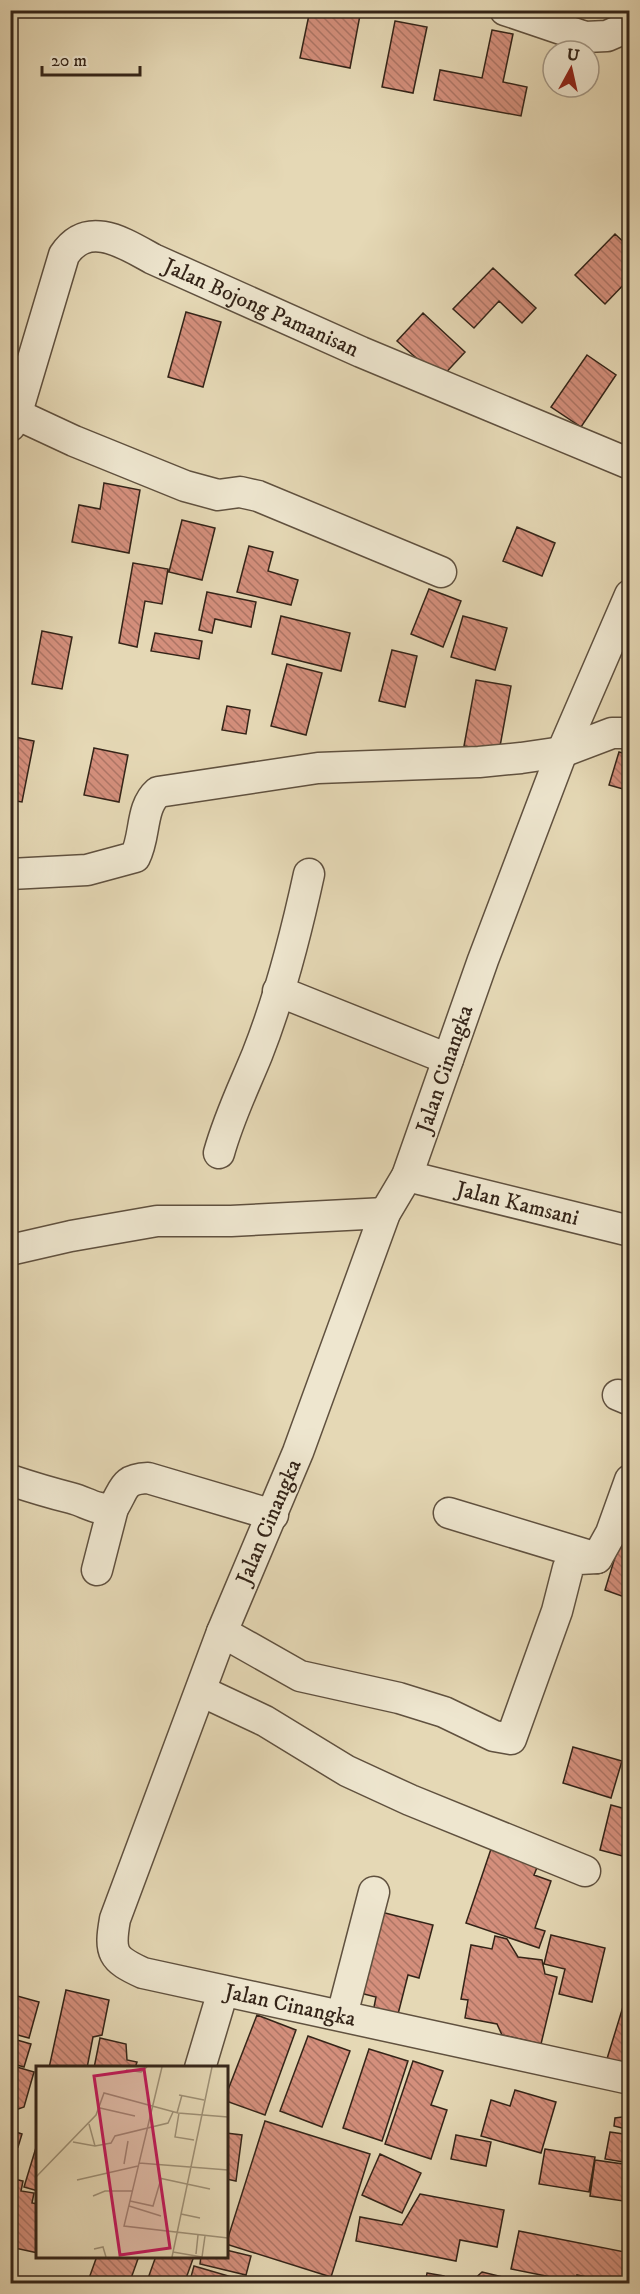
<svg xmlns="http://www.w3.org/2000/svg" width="640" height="2294" viewBox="0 0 640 2294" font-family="'IM FELL DW Pica',serif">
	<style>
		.building { fill: url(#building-back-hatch); stroke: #342418; stroke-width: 1.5 }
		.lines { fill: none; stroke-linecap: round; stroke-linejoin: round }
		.street-casing { stroke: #60513f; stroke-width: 33 }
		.street { stroke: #eee6cf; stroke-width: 30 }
		.labels { text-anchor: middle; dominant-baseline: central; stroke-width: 4.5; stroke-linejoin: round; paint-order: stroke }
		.street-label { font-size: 22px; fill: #342418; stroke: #eee6cf }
		.inset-road { fill: none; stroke: #9e9076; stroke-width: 1.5 }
		.view { fill: #c2185b; fill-opacity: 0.15; stroke: #c2185b; stroke-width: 3 }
		.inset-edge { fill: none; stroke: #342418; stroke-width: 3 }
	</style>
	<defs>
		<pattern id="building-back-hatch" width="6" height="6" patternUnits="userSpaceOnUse" patternTransform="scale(1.5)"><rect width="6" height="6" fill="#d48f7c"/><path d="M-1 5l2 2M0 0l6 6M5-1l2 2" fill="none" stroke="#ad7565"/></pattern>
	</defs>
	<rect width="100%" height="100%" fill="#e5d8b5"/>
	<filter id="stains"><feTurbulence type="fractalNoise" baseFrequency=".00333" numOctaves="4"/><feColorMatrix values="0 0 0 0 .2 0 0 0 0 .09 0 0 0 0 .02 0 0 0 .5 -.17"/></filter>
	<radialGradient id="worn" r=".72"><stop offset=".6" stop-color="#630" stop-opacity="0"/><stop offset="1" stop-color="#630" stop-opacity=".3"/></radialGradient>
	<path class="building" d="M310,10H361L350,68L300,58Z
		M574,10H603L602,17Z
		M395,21L427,27L413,93L382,87Z
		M492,30L513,34L503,82L527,87L521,116L434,100L440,70L482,78Z
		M615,234L630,248V278L605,304L575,275Z
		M493,268L536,308L522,323L499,301L474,328L453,309Z
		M186,312L221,322L203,387L168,377Z
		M423,313L465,352L440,379L397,341Z
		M587,355L616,375L581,427L551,407Z
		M104,483L140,490L129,553L72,542L79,505L100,509Z
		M182,520L215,528L202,580L169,572Z
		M517,527L555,543L542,576L503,561Z
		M249,546L273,552L268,571L298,580L291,605L237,592Z
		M133,563L168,569L162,604L145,601L137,647L119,643Z
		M429,589L461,601L443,647L411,634Z
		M207,592L256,602L251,627L215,619L212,633L199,630Z
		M281,616L350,633L341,671L272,654Z
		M463,616L507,628L495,670L451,657Z
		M42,631L72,637L62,689L32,684Z
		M155,633L202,641L199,659L151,651Z
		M392,650L417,656L405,707L379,701Z
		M287,664L322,673L306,735L271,726Z
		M476,680L511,686L499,752L464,746Z
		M227,706L250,710L246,734L222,730Z
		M10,736L34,741L22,802L10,800Z
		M94,748L128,755L119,802L84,795Z
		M619,752L630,755V791L609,785Z
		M627,1518H630V1599L605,1590Z
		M573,1747L622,1761L611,1798L563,1783Z
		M611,1805L630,1810V1858L600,1850Z
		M491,1849L538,1865L534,1875L551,1881L535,1928L545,1931L539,1948L466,1923Z
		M381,1912L433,1925L419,1978L408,1975L397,2018L373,2012L376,1997L352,1991Z
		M551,1935L605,1948L592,2002L559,1994L565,1969L544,1964Z
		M495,1936L507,1939L518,1957L542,1960L545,1974L557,1977L541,2044L502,2035L497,2024L465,2018L468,2000L461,1999L471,1945L492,1949Z
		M630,1984V2069L606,2062Z
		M66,1990L109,2000L102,2035L93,2037L87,2068H49Z
		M10,1994L39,2002L29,2038L10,2033Z
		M257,2015L296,2030L265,2115L226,2101V2095Z
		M308,2036L350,2051L322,2127L280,2111Z
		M10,2038L31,2044L24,2067L10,2063Z
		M100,2038L126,2044L127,2060L137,2062L135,2068H94Z
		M369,2049L408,2061L382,2141L343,2128Z
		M413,2061L443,2071L431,2105L447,2110L431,2159L385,2144Z
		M10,2065L34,2072L24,2107L10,2112Z
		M515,2090L556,2102L541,2153L481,2136L491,2100L510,2106Z
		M630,2116V2130L614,2126L615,2118Z
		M265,2121L370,2154L331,2277L226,2244Z
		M10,2130L22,2134L18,2147L10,2145Z
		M610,2132L630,2135V2163L605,2159Z
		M226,2133L242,2135L236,2181L226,2179Z
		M456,2135L491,2142L486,2166L451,2159Z
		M38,2141V2191L24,2187Z
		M545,2149L595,2157L589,2192L539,2184Z
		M380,2154L421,2173L402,2213L362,2195Z
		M595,2160L630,2165V2202L590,2196Z
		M10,2178L23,2181L21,2191L34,2193L32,2203L38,2204V2253L10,2247Z
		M420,2194L504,2210L497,2247L460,2240L456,2261L356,2241L360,2217L402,2225Z
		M519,2231L630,2253V2284H618L577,2275L576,2282L511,2269Z
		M226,2250L251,2256L246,2275L200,2264L201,2256H226Z
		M97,2256H139L129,2284H87Z
		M156,2256H194L184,2284H146Z
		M194,2266L242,2280L241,2284H189Z
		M482,2272L532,2284H469Z
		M427,2273L444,2276L451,2284H425Z"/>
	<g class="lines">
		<defs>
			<g id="street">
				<path d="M505,10L585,37L607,36L630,26"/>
				<path d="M16,414L74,441L185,486L218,495L240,492L258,496L441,572"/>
				<path id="s1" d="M10,426L18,409L64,255C88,219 124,243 153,259L361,352L630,464"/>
				<path id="s2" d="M630,595L562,752L483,960L407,1176L385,1213L298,1452L222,1632L115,1919C109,1953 112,1959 143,1973L630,2079"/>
				<path d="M10,874L87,870L135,857C146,836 140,808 158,792L318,768L479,762L521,758L562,752L612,733H630"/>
				<path d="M278,991L448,1059"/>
				<path d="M219,1153C229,1117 243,1089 257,1055C280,997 296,934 309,874"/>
				<path id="s3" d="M407,1176L630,1231"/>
				<path d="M10,1250L71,1236L157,1221H231L385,1213"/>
				<path d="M618,1395L630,1400"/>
				<path d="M10,1480C31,1487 51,1493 71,1498C87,1502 96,1511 113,1508C125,1489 122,1479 148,1478L273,1515"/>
				<path d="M449,1513L597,1558"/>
				<path d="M97,1570L113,1508"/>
				<path d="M222,1632L300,1676L399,1698L444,1712L494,1736L511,1739L557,1611L568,1568L572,1562L579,1559L597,1558L611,1533L630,1480"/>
				<path d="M201,1691L265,1721L347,1771L410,1800L585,1871"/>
				<path d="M342,2015L374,1892"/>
				<path d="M200,2068L223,1991"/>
			</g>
		</defs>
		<use href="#street" class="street-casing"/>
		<use href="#street" class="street"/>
	</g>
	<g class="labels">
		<g class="street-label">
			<text stroke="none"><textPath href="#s1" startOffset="399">Jalan Bojong Pamanisan</textPath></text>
			<text transform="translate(445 1069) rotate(-71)">Jalan Cinangka</text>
			<text stroke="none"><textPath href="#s3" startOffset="114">Jalan Kamsani</textPath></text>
			<text transform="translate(269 1522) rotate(-67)">Jalan Cinangka</text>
			<text stroke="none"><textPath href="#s2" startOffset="1642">Jalan Cinangka</textPath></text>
		</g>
	</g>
	<g transform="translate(36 2066)">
		<rect width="192" height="192" fill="#e5d8b5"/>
		<path class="inset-road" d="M126,1L88,160L192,172M90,4L105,6L111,1M143,29L168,34M64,42L99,50M141,47L146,29M143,47L139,71L158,74M53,58L59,80M37,76L59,80L75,77L79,70L132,57L137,46M103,97L192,104M88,98L92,75M0,111L60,49L68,27L142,47L192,51M123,112L174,123M41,114L102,100M57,130L69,125H96M94,135L117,140L125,113M93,140L125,150M145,148L164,152M58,183L67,181L70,191M137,186L166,191M160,188L162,169M136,191L176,1M166,191L169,170"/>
		<path class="view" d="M108,3L134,182L84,189L58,10Z"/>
		<rect width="192" height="192" class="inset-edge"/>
	</g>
	<rect width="640" height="2294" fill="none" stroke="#e5d8b5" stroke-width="36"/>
	<rect x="12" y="12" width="616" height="2270" fill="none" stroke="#342418" stroke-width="3"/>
	<rect x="18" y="18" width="604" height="2258" fill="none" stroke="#342418" stroke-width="1.5"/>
	<g transform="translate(571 69) rotate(8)"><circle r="28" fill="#eee6cf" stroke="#a49886" stroke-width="1.5"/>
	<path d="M0-4.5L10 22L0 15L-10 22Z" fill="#8f2418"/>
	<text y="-9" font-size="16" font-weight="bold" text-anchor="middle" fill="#342418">U</text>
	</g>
	<path d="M42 66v9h98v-9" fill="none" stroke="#342418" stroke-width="3"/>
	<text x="51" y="66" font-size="18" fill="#342418" stroke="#eee6cf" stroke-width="4.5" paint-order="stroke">20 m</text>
	<rect width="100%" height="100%" filter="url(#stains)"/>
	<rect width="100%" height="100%" fill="url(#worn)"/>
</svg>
